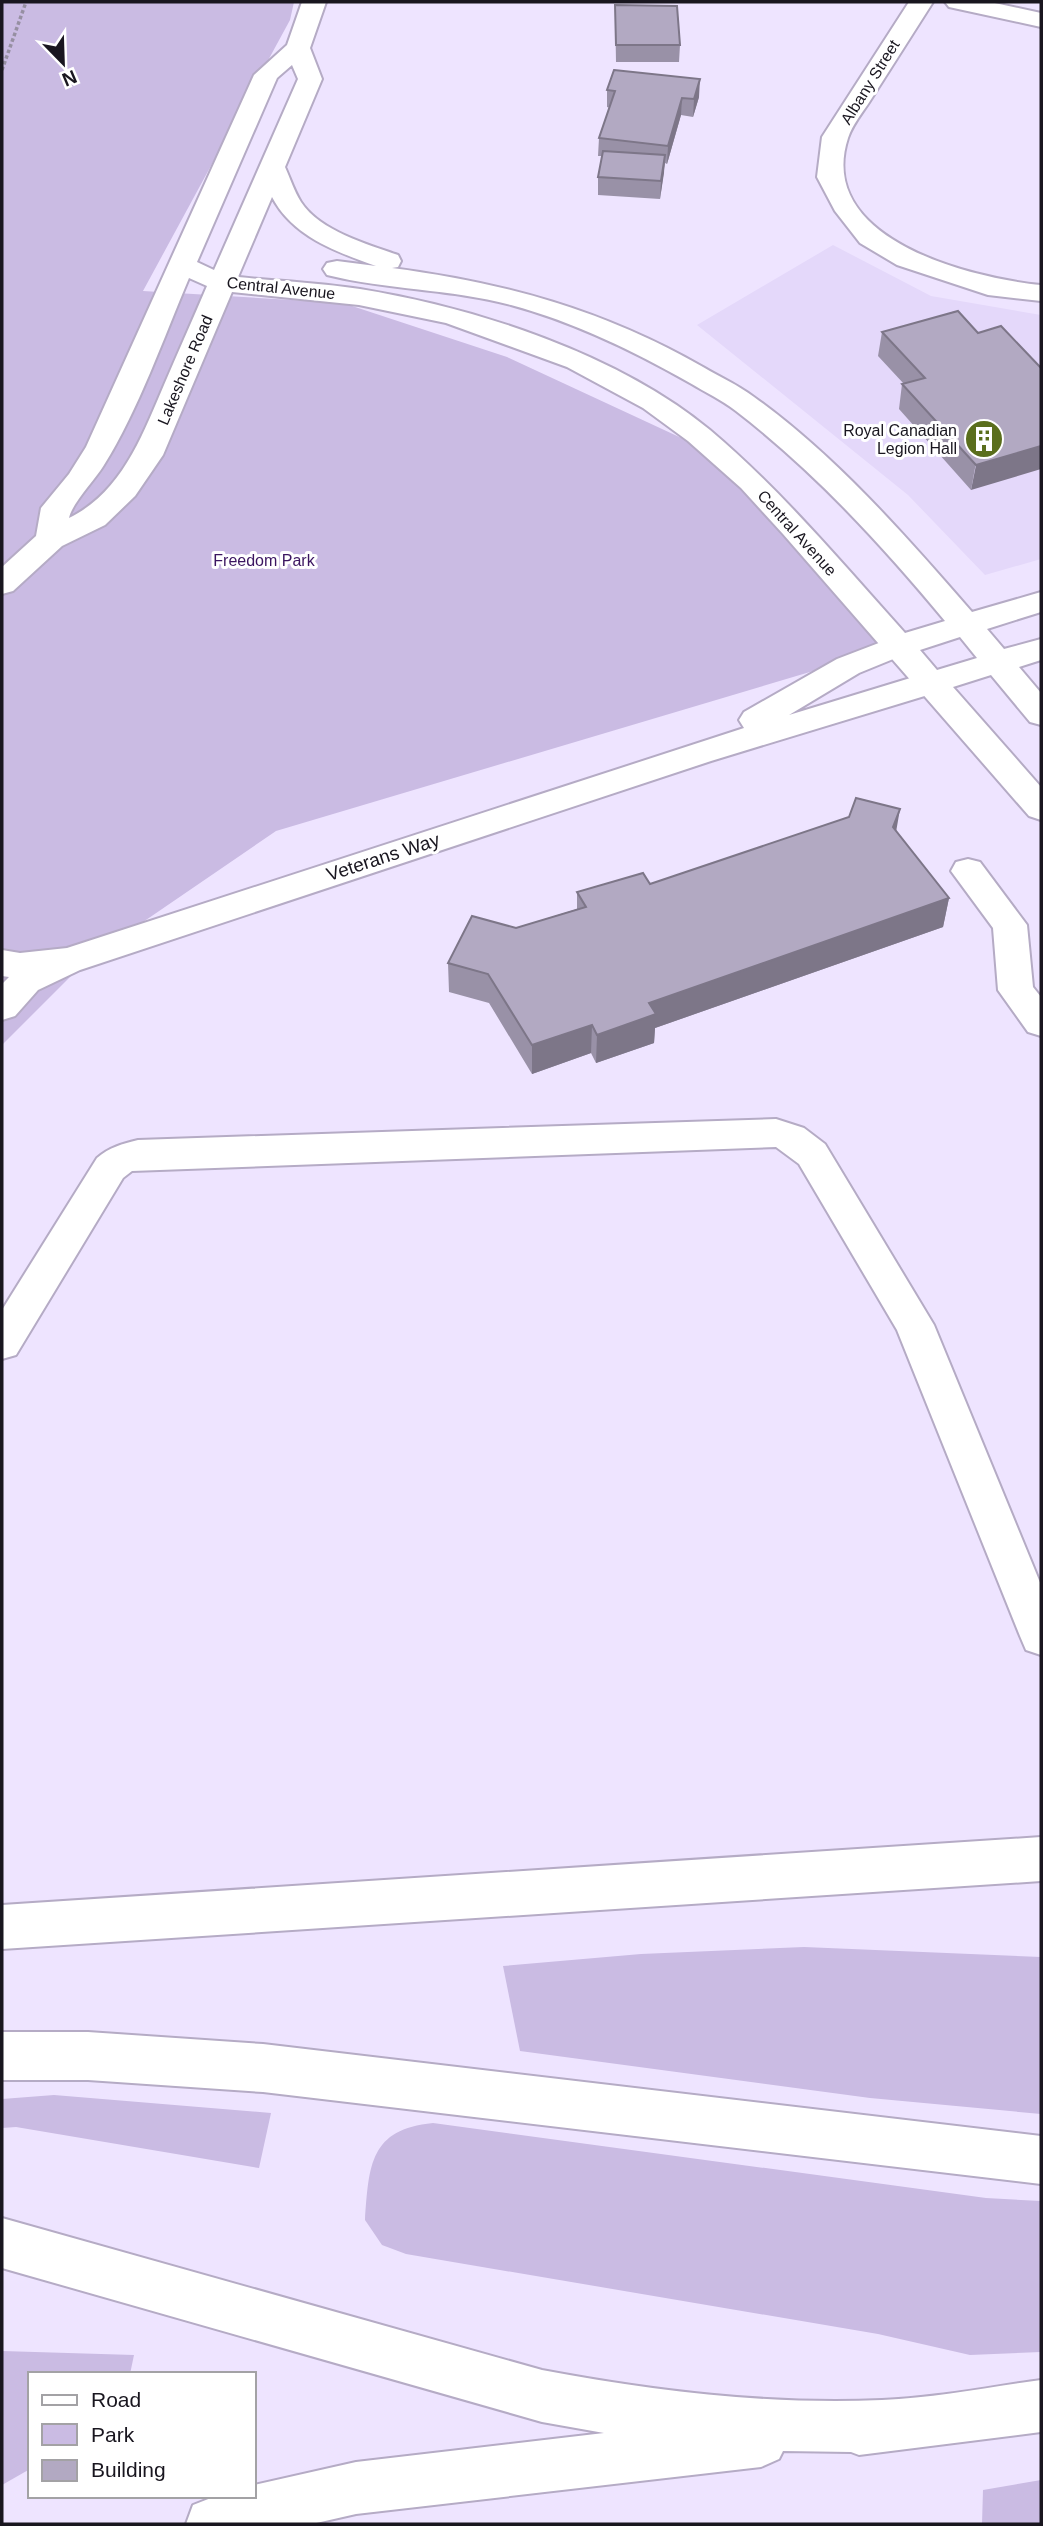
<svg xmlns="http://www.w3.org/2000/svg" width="1043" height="2526" viewBox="0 0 1043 2526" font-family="Arial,sans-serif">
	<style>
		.built { fill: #e4d8fa }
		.green { fill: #cabbe3 }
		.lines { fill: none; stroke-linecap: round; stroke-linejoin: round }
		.minor-casing { stroke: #b5abc5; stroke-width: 4 }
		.major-casing { stroke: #b5abc5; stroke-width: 4 }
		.highway-casing { stroke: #b5abc5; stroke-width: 4 }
		.path { stroke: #968fa2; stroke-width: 3.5; stroke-dasharray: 3.5 2.5; stroke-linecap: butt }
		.minor { fill: #fff; fill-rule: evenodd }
		.major { fill: #fff; fill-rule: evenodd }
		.highway { fill: #fff; fill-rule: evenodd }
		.wall { fill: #9991a7 }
		.shaded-wall { fill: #7d7688 }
		.building { fill: #b2a9c2; stroke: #7d7688; stroke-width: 2 }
		.labels { text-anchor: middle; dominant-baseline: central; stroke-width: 6; stroke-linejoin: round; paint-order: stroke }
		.far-street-label { font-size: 16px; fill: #19161f; stroke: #fff }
		.far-poi-label { font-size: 16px; fill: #19161f; stroke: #fff; text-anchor: end }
		.far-park-label { font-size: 16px; fill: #3b1560; stroke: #fff }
		.street-label { font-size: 19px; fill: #19161f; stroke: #fff }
	</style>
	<rect width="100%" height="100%" fill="#eee4ff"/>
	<path class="built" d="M833,245L931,296L1041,315V559L985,575L908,495L697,325Z"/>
	<path class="green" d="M2,2H294L290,20L143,291L343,303L507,357L759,474L876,637L877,652L276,831L86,961L2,1045Z
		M804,1947L1041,1957V2114L870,2098L520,2051L503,1966L641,1954Z
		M54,2095L271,2113L259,2168L16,2127L2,2128V2099Z
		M433,2123L986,2198L1041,2201V2352L970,2355L878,2334L406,2254L382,2245L365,2220C369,2165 370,2129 433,2123Z
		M2,2351L134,2355L130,2374H30V2469L2,2485Z
		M1041,2480V2524H982L983,2490Z"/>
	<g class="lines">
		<defs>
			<path id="minor" d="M909,2H933C912,35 891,68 870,101C863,112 852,125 848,138C815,239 970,278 1041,285V301L988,295L897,265L860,243L835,211L817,177L822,137Z
				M945,2H990L1041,13V27L949,7Z
				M897,636L908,639L913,646L908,653L859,673L789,715L930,672L941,675L946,683L941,691L711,761L80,970L38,990L15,1016L2,1020V984L9,977L2,976V950L20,953L67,948L744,728L739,720L744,712L837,659Z
				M968,859L980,862L1027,925L1033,987L1041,997V1036L1028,1032L998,990L993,928L951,871L956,862Z
				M776,1119L804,1128L825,1144L934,1325L1041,1585V1655L1026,1650L1020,1636L897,1330L799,1164L776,1147L132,1171L123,1178L16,1355L2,1359V1310L97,1158C110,1147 122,1144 138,1140Z
				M1041,1837V1881L2,1949V1905Z"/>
			<path id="major" d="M302,2H326L310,48L322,79L285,167C290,178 294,191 301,202C320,231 367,244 398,255L401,261L398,267L392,268C506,283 603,310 703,367C720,377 738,385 754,397C836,456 906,536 972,612L1041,592V612L987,629L1004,649L1041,639V660L1019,667L1041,693V725L1030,722L991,675L953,687L1041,787V820L1029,816L783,534L741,488L688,441L643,408L567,367L446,323L359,305L232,292L163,455L135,496L105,525L62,546L13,591L2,594V567L36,536L41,508L69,474L86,447L254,75L287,45ZM292,65L298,79L214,270L197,262L277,78ZM272,197C293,237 337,252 376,266L337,261L327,263L323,269L327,275C387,290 451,289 511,305C574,322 634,351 690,383C705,392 722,400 736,411C814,471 882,545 945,621L905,633C842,563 782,491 710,430C618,354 477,308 360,289C320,283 279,281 238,277ZM189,278L207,286C193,319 178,352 164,385C142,436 122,492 69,518C72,503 95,480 104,465C138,411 164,337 189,278ZM960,637L977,658L937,670L920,650Z"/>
			<path id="highway" d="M2,2032H88L263,2044L1041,2136V2184L263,2092L88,2080H2Z
				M2,2218L542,2370C654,2391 768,2405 882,2400C935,2398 989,2387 1041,2380V2432L859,2455L851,2452L783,2451L779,2459L761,2467L356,2514L312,2524H186L193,2505L216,2496H254V2485L356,2462L604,2433L542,2422L2,2268Z"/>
		</defs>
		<use href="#minor" class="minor-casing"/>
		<use href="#major" class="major-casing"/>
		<use href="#highway" class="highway-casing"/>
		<path class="path" d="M2,70L26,2"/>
		<use href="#minor" class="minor"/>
		<use href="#major" class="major"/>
		<use href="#highway" class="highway"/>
	</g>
	<path class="wall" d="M615,5L680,45L679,62H616Z
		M607,90L699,97L693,117L681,115L667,164L665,163L660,199L598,195V177L602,156H598L599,138L610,108L607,107Z
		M1001,326L971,490L899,409L902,384H904L878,356L882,332L978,333Z
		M896,831L949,898L943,927L655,1028L654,1043L596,1063L591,1053L532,1074L489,1003L449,992L448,963L516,928L577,909V892L650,884Z"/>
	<path class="shaded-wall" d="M700,79L699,97L693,117L694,99Z
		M682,98L681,115L667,164L668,146Z
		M665,155L664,173L660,199L661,181Z
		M1041,446V469L971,490L976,465Z
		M900,809L895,838L893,827Z
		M949,898L943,927L655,1028L654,1043L596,1063L597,1035L649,1003Z
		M592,1025L591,1053L532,1074V1045Z"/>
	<path class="building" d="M615,5L677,6L680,45H616Z
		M614,70L700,79L694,99L682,98L668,146L599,138L615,91L607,90Z
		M603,151L665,155L661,181L598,177Z
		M958,311L978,333L1001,326L1041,368V446L976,465L902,384L925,378L882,332Z
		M856,798L900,809L893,827L949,898L649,1003L656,1014L597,1035L592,1025L532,1045L488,974L448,963L472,916L516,928L586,907L577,892L643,873L650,884L849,817Z"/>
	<defs>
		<symbol id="building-disc" viewBox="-11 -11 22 22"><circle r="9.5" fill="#5a6e1c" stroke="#fff"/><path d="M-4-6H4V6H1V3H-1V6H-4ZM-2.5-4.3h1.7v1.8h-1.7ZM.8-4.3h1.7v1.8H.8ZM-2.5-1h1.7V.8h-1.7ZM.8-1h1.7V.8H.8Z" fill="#fff"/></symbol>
	</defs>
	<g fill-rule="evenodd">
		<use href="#building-disc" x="962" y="417" width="44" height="44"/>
	</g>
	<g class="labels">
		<g class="far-street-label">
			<text transform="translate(870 82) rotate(-58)">Albany Street</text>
			<text transform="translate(281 288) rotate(6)">Central Avenue</text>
			<text transform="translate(185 370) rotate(-67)">Lakeshore Road</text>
			<text transform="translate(797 533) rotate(48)">Central Avenue</text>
		</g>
		<g class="far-poi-label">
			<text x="957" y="430">Royal Canadian<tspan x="957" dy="18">Legion Hall</tspan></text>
		</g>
		<g class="far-park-label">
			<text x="264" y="560">Freedom Park</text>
		</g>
		<g class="street-label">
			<text transform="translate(383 857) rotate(-18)">Veterans Way</text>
		</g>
	</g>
	<rect width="1043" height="2526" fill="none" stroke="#19161f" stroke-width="7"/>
	<rect x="28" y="2372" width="228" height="126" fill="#ffffff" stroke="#a3a2a5" stroke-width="2"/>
	<rect x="42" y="2395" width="35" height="10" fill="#ffffff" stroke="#a3a2a5" stroke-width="2"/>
	<text x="91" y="2407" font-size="21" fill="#19161f">Road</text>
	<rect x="42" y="2424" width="35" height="21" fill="#cabbe3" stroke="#a3a2a5" stroke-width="2"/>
	<text x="91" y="2442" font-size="21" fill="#19161f">Park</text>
	<rect x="42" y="2460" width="35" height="21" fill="#b2a9c2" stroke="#a3a2a5" stroke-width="2"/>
	<text x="91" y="2477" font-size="21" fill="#19161f">Building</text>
	<g transform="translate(63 63) rotate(157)" stroke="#ffffff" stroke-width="5" paint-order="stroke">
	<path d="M0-5L12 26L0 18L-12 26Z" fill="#19161f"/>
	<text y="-10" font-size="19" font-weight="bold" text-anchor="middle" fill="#19161f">N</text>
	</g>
</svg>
